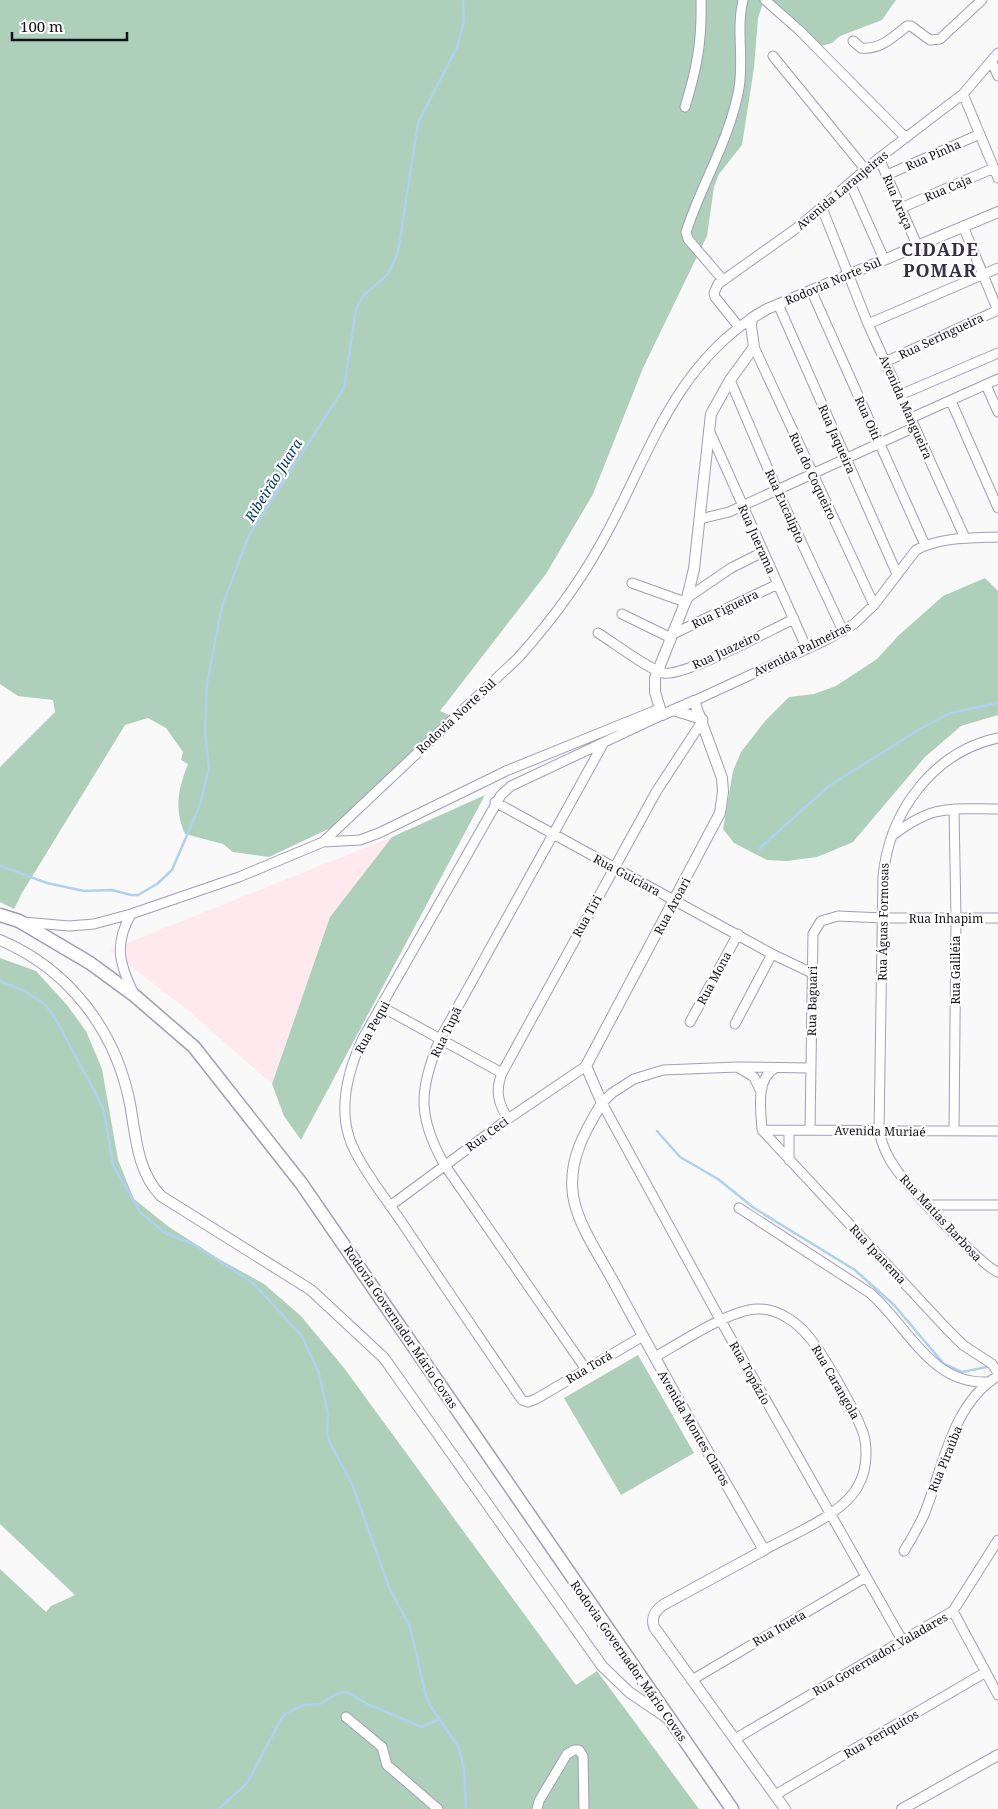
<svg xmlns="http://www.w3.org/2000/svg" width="998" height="1809" viewBox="0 0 998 1809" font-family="'Noto Serif',serif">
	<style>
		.industrial { fill: #fee9ef }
		.green { fill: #aecfba }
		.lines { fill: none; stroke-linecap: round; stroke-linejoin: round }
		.stream { stroke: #afd0ef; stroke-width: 2.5 }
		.minor-casing { stroke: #a29cbc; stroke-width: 11 }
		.tertiary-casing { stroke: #a29cbc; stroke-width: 12 }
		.primary-casing { stroke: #a29cbc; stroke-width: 15 }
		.minor { stroke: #fff; stroke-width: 9 }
		.tertiary { stroke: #fff; stroke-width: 10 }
		.primary { stroke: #fff; stroke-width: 12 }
		.labels { text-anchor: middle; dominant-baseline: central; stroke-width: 4.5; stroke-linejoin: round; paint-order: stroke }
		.street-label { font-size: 12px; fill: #13111c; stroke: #fff }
		.water-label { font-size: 14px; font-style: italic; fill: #01385f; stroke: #fff }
		.district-label { font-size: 18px; font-weight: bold; letter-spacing: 1px; fill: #342e49; stroke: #fff }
	</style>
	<rect width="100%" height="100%" fill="#f9f9f9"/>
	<path class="industrial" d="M392,837L330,917L272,1084L190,1012L110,950Z"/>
	<path class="green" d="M0,0H764L758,18L754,68L742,145L719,174L714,187L707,236L643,368L593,494L546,574L440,711L452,716L337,825L269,857L233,852L223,844L185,834C174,809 178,789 188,764L181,760L183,752L166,728L148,718L125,725L22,893L14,909L0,902V767L55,712L53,700L18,696L0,684Z
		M769,0H896L882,20L840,36L832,43L817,47Z
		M985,578L998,591V715L961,726L925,757L853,842L834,850L817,857L787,861L767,860L734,843L723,829L733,771L741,752L765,721L789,697L814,694L836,686L877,659L898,636L943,596Z
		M485,795L301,1140L284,1116L272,1084L330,917L392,837Z
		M0,958L36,971L67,1005L86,1031L102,1069L118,1160L134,1199L169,1227L219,1259L264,1284L301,1316L344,1368L576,1685L597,1671L699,1809H0V1569L46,1612L51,1606L75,1595L0,1524Z
		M638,1355L694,1453L621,1495L564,1398Z"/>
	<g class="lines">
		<path class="stream" d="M759,849L829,786L920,729L950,713L998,703
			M0,866L47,883L84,891L112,890L131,895H138L157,884L172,870L200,805L209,768L205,731L207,684L222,606L248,538L255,526L344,388L356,309L364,295L388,274L398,252L418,123L457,47L464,22L463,0
			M0,981L26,992L45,1004L55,1018L96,1094L104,1111L113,1165L140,1212L165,1233L193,1244L253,1283L302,1336L319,1373L328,1414L327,1433L329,1441L352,1484L389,1587L410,1627L426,1696L431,1707L458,1746L464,1769L466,1809
			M657,1131L680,1157L718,1179L754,1208L855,1270L894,1305L944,1364L962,1372L987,1367
			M219,1809L248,1782L281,1719L285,1714L303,1705L320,1704L338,1693L347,1692L369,1705L422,1727L439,1719"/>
		<defs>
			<path id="minor" d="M765,0L799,30L906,138
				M853,41L861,48C880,50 892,38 907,26H911L930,40L940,39L982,0
				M773,56L865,169
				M992,62L998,76
				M963,94L998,178
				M685,107C697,68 702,42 701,0
				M879,158L917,245
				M887,175L980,134
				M850,183L884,259
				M822,208L868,324L965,538
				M901,208L994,168
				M963,226L998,311
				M723,280L688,239L686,232C702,183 730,139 739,88C744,59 736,29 743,0
				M811,290L925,545
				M778,304L897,574
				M868,324L998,268
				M739,327L715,297L714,293L718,284L801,225L879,158L963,94L998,53
				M754,347L874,605
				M885,362L998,310
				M730,380L777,490L843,631
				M986,385L998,412
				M900,395L998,353
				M951,401L998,508
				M911,418L998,379
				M709,430L807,649
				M700,519L729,512L915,427
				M632,583L685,602
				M687,598L731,568L763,552
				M622,614L671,638
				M598,633C613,642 649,670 664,673C684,677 770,630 794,619
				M673,634L778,584
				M694,701L826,640L854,624L874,605L916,550C941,537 970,538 998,537
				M998,738C933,752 889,812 883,877L879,1131C882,1145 887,1157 896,1169C909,1188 980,1265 998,1272
				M495,802L772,954L812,973
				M954,809L956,918L954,1131
				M893,835C934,804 949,809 998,809
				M323,842L360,840L379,833L506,771L659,709
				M131,914C114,944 119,964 134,994
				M23,922L69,926L94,924L131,914L239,877L323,842L518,658C555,617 586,574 611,525C651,448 676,369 752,318
				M382,1007L502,1073
				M690,1022L738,934
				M735,1024L772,954
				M739,1068L754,1077L761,1092
				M811,1068L737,1067L663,1070L634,1079L612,1093L602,1103L721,1321L902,1640
				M508,1119C498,1103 495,1091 502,1073L656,792L703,720
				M810,1129L813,934L821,921L838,916L883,918H998
				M762,1130L945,1327L963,1345L992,1364L998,1373
				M762,1130L998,1131
				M762,1130C761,1110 755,1080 775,1068
				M789,1160V1130
				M928,1205H998
				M390,1206L508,1119L586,1066
				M739,1208L870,1293C908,1326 930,1384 987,1382
				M643,1336L536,1399L528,1402L522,1400C482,1341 442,1283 403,1224C388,1202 356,1161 349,1137C339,1105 349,1068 363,1038L501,795L511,786L662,715
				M655,1357C680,1343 729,1310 757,1309C777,1308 797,1322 809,1337C822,1352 862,1421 865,1440C867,1454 866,1471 859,1484C845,1514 793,1534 764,1550
				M585,1368L444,1164C417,1116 419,1089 440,1039L603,744
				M904,1551C911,1540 917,1529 923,1517C943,1470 951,1404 998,1376
				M953,1611L998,1695
				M692,1680L866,1577
				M346,1717L382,1747L387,1765L438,1809
				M735,1739L953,1611L998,1540
				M775,1795L986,1672
				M537,1809L539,1801L567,1754L574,1750H579L583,1756L584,1809"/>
			<path id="tertiary" d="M694,701L722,778L723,792L720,813L586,1066L602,1103C585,1131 568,1160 573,1195C577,1225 603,1261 617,1288C664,1376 714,1463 764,1550L663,1605C655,1611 651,1617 654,1627L785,1809
				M694,701L662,715L655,692V678L687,598L694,569L711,414L730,380L754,347L751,326L752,318L767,309L998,212
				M673,710L702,719
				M0,940C69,969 116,1031 130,1104C136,1137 137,1171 161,1196L311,1290L384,1358L602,1666L629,1692L666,1717
				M902,1809L998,1755"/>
			<path id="primary" d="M0,915L19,921L90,963L135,996L194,1047L301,1183L732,1809"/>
		</defs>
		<use href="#minor" class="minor-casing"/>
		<use href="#tertiary" class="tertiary-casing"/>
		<use href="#primary" class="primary-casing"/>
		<use href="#minor" class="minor"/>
		<use href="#tertiary" class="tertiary"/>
		<use href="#primary" class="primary"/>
	</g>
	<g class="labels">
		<g class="street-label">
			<text transform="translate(933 155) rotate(-24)">Rua Pinha</text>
			<text transform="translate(948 188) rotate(-23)">Rua Caja</text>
			<text transform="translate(842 190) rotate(-40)">Avenida Laranjeiras</text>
			<text transform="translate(898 202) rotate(67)">Rua Araça</text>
			<text transform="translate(833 281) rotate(-23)">Rodovia Norte Sul</text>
			<text transform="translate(941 336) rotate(-25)">Rua Seringueira</text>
			<text transform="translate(906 407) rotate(66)">Avenida Mangueira</text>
			<text transform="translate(868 418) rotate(66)">Rua Oiti</text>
			<text transform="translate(837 439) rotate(66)">Rua Jaqueira</text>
			<text transform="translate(813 476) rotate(65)">Rua do Coqueiro</text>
			<text transform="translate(785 506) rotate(66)">Rua Eucalipto</text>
			<text transform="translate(757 539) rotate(66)">Rua Juerama</text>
			<text transform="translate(725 609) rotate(-26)">Rua Figueira</text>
			<text transform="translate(802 649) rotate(-26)">Avenida Palmeiras</text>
			<text transform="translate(726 650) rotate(-25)">Rua Juazeiro</text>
			<text transform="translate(456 716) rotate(-43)">Rodovia Norte Sul</text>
			<text transform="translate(627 875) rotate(28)">Rua Guiciara</text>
			<text transform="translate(672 906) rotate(-62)">Rua Aroari</text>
			<text transform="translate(587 916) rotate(-61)">Rua Tiri</text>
			<text x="946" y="918">Rua Inhapim</text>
			<text transform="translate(883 922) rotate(-89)">Rua Águas Formosas</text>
			<text transform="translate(955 970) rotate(-90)">Rua Galiléia</text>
			<text transform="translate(714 978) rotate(-62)">Rua Mona</text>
			<text transform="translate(812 1001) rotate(-89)">Rua Baguari</text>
			<text transform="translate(372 1027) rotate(-61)">Rua Pequi</text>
			<text transform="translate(446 1032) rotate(-64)">Rua Tupã</text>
			<text transform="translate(880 1131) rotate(1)">Avenida Muriaé</text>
			<text transform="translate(487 1134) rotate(-36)">Rua Ceci</text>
			<text transform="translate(941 1218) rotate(47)">Rua Matias Barbosa</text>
			<text transform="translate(878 1254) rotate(47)">Rua Ipanema</text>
			<text transform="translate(401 1327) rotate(56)">Rodovia Governador Mário Covas</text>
			<text transform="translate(589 1367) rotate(-31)">Rua Torá</text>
			<text transform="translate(750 1373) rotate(61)">Rua Topázio</text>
			<text transform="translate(836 1382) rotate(60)">Rua Carangola</text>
			<text transform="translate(694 1428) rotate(60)">Avenida Montes Claros</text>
			<text transform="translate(945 1459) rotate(-68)">Rua Piraúba</text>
			<text transform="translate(779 1628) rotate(-30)">Rua Itueta</text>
			<text transform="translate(880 1654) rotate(-30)">Rua Governador Valadares</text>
			<text transform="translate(629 1661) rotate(55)">Rodovia Governador Mário Covas</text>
			<text transform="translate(881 1734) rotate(-30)">Rua Periquitos</text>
		</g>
		<g class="water-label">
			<text transform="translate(273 480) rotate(-58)">Ribeirão Juara</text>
		</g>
		<g class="district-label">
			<text x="940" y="249">CIDADE<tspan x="940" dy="21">POMAR</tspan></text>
		</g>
	</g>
	<path d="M12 32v8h115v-8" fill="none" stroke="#13111c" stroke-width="2.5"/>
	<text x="20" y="32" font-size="15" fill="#13111c" stroke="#ffffff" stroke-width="4" paint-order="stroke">100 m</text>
</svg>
